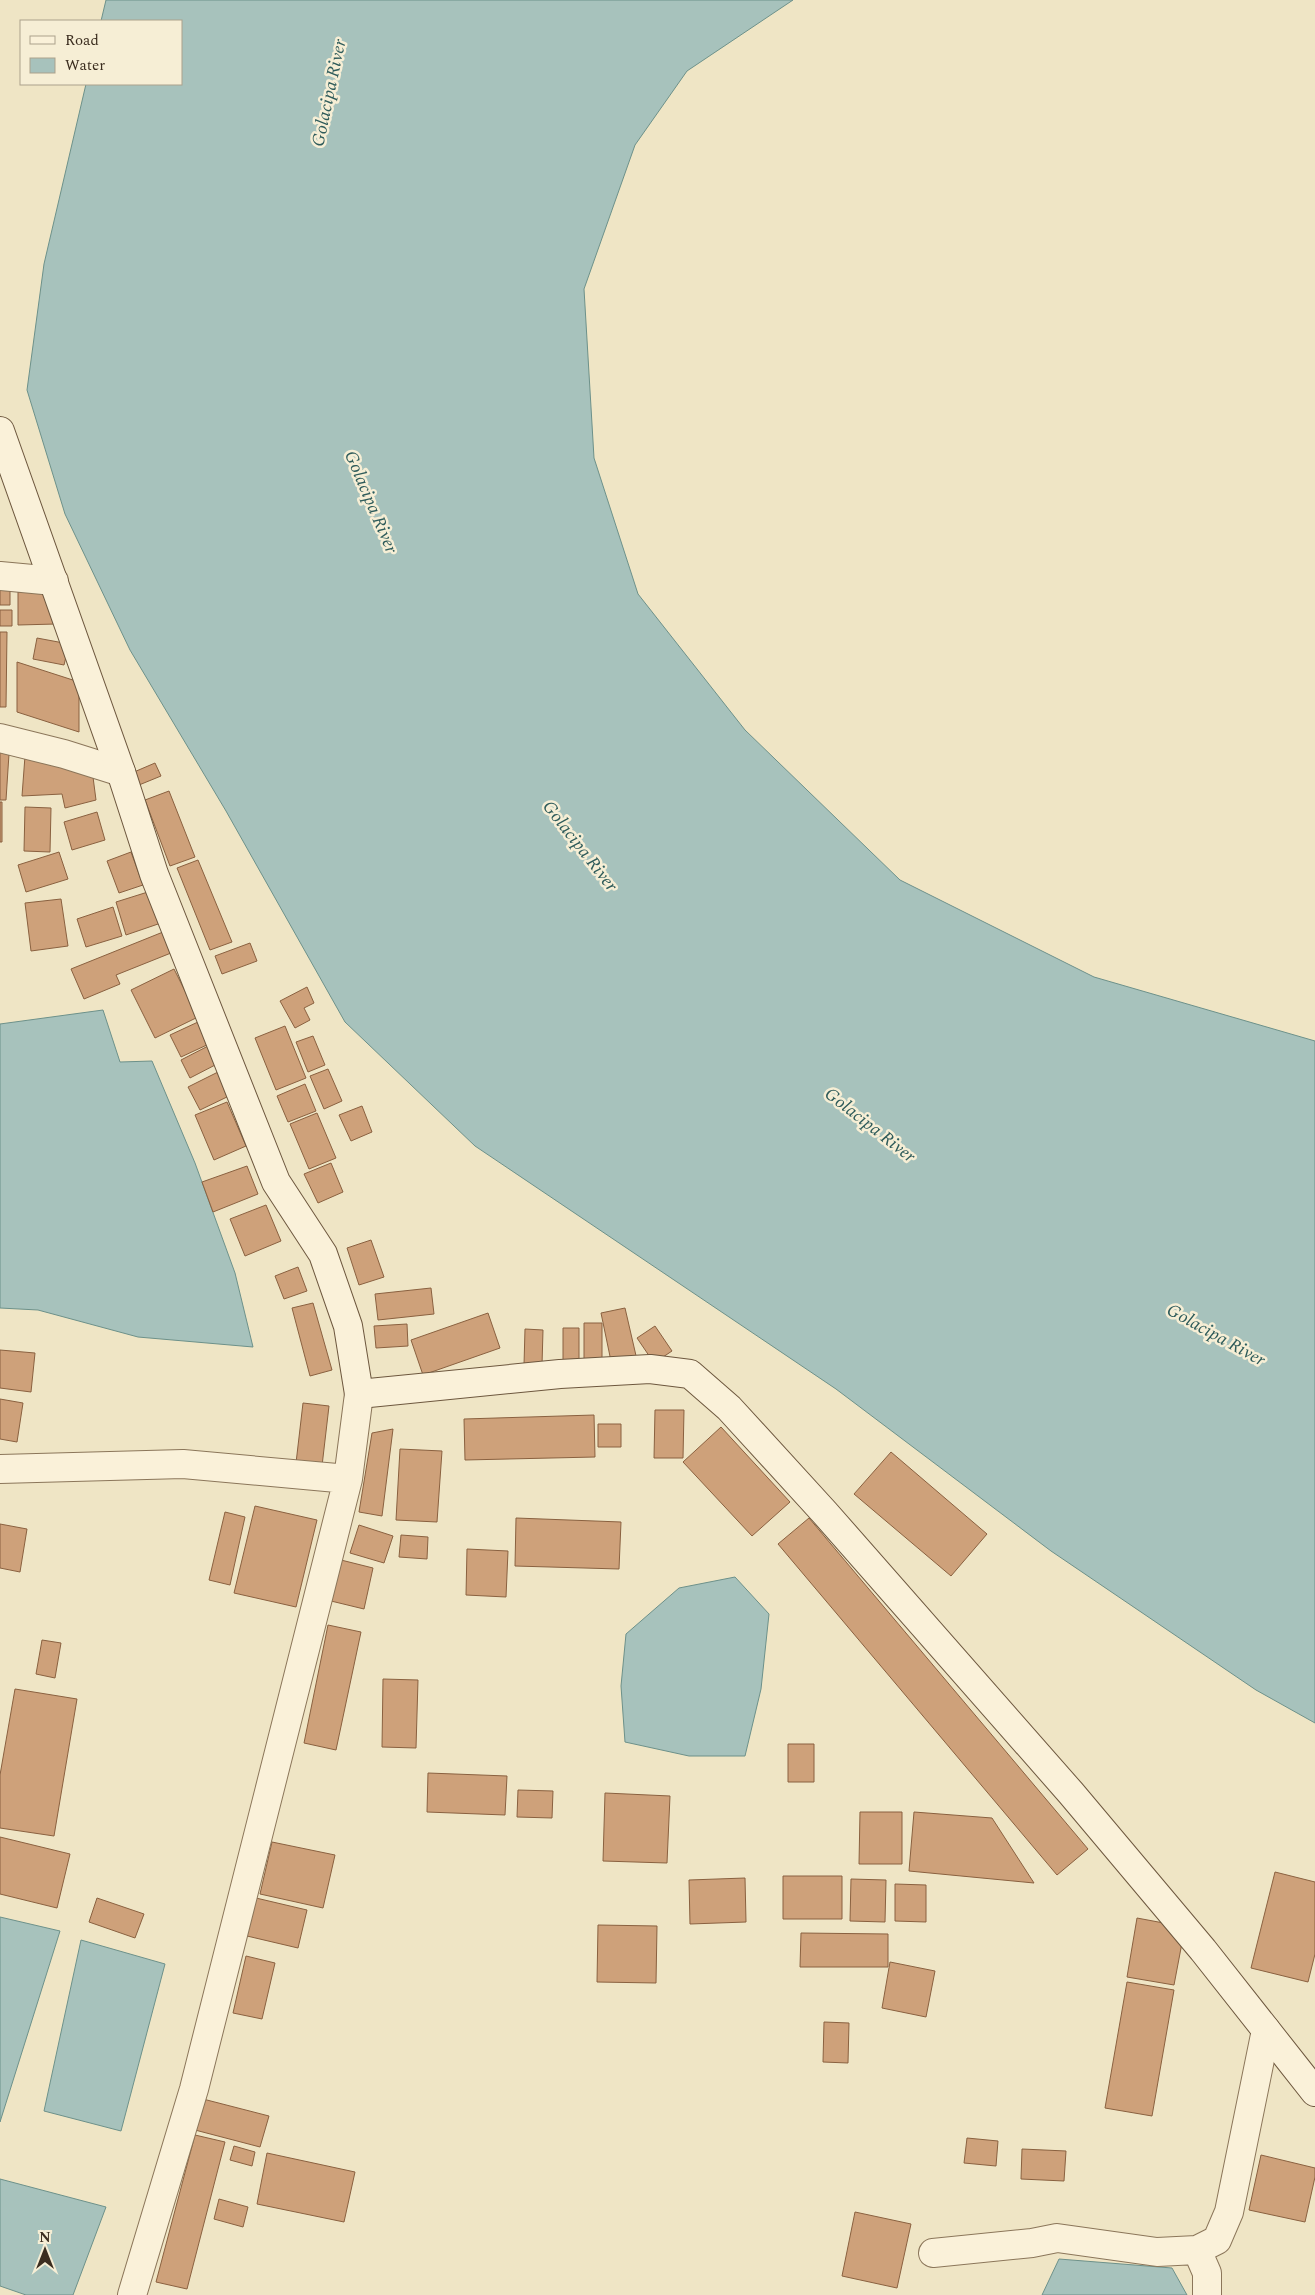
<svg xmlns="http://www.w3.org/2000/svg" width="1315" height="2295" viewBox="0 0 1315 2295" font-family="Spectral,serif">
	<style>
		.water { fill: #a7c2bc; stroke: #6d918a }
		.building { fill: #cea17a; stroke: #8a6140 }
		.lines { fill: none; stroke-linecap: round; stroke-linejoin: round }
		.street-casing { stroke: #8b765a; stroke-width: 30 }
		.secondary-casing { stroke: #6d573e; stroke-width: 30 }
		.street { stroke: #faf1d9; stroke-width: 28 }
		.secondary { stroke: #faf1d9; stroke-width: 28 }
		.labels { text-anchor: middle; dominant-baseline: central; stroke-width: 5; stroke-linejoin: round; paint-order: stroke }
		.water-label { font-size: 18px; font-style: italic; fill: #2e5b5a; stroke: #f6eed5 }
	</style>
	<rect width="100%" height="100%" fill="#efe5c5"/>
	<path class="water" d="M106,0H793L687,71L635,145L584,289L594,458L638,594L745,730L900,880L1094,977L1315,1041V1723L1256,1690L1051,1551L836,1389L475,1146L345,1022L226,811L130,650L65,514L27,390L44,264L86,84H181V21H101Z
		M103,1010L120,1062L152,1061L195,1163L235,1273L253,1347L138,1337L38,1310L0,1308V1024Z
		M735,1577L769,1614L761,1689L745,1756H689L625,1742L621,1686L626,1634L679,1588Z
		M0,1917L60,1931L0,2122Z
		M81,1940L165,1964L121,2131L44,2111Z
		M0,2179L106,2207L73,2295H26L0,2286Z
		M1059,2259L1172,2268L1187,2295H1042Z"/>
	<path class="building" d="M0,588H10V605H0Z
		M18,592H56V624L18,625Z
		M0,610H12V626H0Z
		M0,632H7L6,707H0Z
		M37,638L69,644L64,665L33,659Z
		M17,662L79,682V732L17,712Z
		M0,752L9,754L6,800H0Z
		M25,756L93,777L96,800L65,808L62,794L22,796Z
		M155,763L161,776L139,785L134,772Z
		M169,791L195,857L170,866L145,800Z
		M0,802H2V842H0Z
		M25,807L51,808L50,852L24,851Z
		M97,812L105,840L72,850L64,822Z
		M59,852L68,879L26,892L18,865Z
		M131,852L143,885L119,893L107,861Z
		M198,860L232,942L210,950L177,868Z
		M151,891L161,923L126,935L116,902Z
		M61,899L68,946L31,951L25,903Z
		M113,907L122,936L86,947L77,919Z
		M163,932L171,953L116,975L120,984L84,999L71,969Z
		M250,943L257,961L222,974L215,956Z
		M174,969L198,1017L155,1038L131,990Z
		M307,987L314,1003L304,1008L310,1020L295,1028L280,1001Z
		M198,1022L209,1044L181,1057L170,1035Z
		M285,1026L306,1078L276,1090L255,1038Z
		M313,1036L325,1065L308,1072L296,1042Z
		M210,1045L219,1063L190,1078L181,1060Z
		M328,1069L342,1101L324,1109L310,1076Z
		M218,1072L229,1096L200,1110L188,1087Z
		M305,1084L316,1111L288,1122L277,1096Z
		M227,1102L246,1146L214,1160L195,1115Z
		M362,1106L372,1132L351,1141L339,1115Z
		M317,1113L336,1158L309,1169L290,1124Z
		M331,1163L343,1192L318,1203L304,1174Z
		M247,1166L258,1194L213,1212L202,1182Z
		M266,1205L281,1241L245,1256L230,1219Z
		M371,1240L384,1277L359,1285L347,1248Z
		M298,1267L307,1291L284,1299L275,1276Z
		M431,1288L434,1314L378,1320L375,1294Z
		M313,1303L332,1370L310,1376L292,1308Z
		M625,1308L637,1360L612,1366L601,1313Z
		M488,1313L500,1348L423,1375L411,1340Z
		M584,1323H602V1365H584Z
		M407,1324L408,1346L376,1348L374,1326Z
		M655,1326L672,1351L654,1363L637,1338Z
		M563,1328H579V1363H563Z
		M525,1329L543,1330L542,1365H524Z
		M0,1350L35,1353L31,1392L0,1388Z
		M0,1399L23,1403L17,1442L0,1439Z
		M303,1403L329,1406L322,1466L296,1463Z
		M655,1410H684L683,1458H654Z
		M594,1415L595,1457L465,1460L464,1419Z
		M598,1424H621V1447H598Z
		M721,1427L790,1502L752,1536L683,1462Z
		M393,1429L382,1516L359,1512L372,1433Z
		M400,1449L442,1451L437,1522L396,1520Z
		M891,1452L987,1534L951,1576L854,1494Z
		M255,1506L317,1520L296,1607L234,1593Z
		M225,1512L245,1517L230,1585L209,1580Z
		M516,1518L621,1522L619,1569L515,1566Z
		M809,1518L1088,1849L1057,1875L778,1544Z
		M0,1524L27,1529L20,1572L0,1568Z
		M359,1525L393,1536L384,1563L350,1553Z
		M401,1535L428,1537L427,1559L399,1557Z
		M467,1549L508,1551L506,1597L466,1595Z
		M341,1560L373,1568L364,1609L331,1601Z
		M328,1625L361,1632L336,1750L304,1743Z
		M42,1640L61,1643L55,1678L36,1674Z
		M383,1679L418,1680L416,1748L382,1747Z
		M15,1689L77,1699L54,1836L0,1828V1775Z
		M788,1744H814V1782H788Z
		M428,1773L507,1776L505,1815L427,1812Z
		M518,1790L553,1791L552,1818L517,1817Z
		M605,1793L670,1796L667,1863L603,1861Z
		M860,1812H902V1864H859Z
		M914,1812L992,1818L1034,1883L909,1871Z
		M0,1837L70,1854L57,1908L0,1894Z
		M272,1842L335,1855L323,1908L260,1894Z
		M1275,1872L1315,1882V1954L1308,1982L1251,1968Z
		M783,1876H842V1919H783Z
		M745,1878L746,1922L690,1924L689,1880Z
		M851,1879L886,1880L885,1922L850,1921Z
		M895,1884L926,1885V1922L895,1921Z
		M97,1898L144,1914L135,1938L89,1922Z
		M256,1898L307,1910L298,1948L247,1936Z
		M1137,1918L1185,1927L1174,1985L1127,1977Z
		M598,1925L657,1926L656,1983L597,1982Z
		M801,1933L888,1934V1967H800Z
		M246,1956L275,1963L262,2019L233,2013Z
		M890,1962L935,1971L926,2017L882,2008Z
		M1127,1982L1174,1990L1152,2116L1105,2108Z
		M824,2022L849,2023L848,2063L823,2062Z
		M203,2099L269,2116L260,2147L195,2130Z
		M195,2135L225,2142L187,2289L156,2282Z
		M967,2138L998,2141L996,2166L964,2163Z
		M234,2146L255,2152L252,2166L230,2160Z
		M1022,2149L1066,2151L1064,2181L1021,2179Z
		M267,2153L355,2172L344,2222L257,2204Z
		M1261,2155L1315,2168V2177L1305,2222L1249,2210Z
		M219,2199L248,2207L243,2227L214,2219Z
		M855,2212L911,2224L897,2288L842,2276Z"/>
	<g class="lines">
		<defs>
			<path id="street" d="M0,576L54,581
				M0,738L64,754L121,772
				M0,1469L183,1464L348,1479L359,1394
				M1197,2250L1207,2273V2295
				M933,2253L1032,2243L1057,2238L1157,2252L1197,2250L1217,2240L1229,2212L1266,2030
				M132,2295L194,2089L348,1479"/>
			<path id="secondary" d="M0,431L121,772L154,874L276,1182L323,1254L348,1326L359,1394L560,1374L650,1369L690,1374L729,1408L825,1513L1071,1793L1203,1950L1315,2092"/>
		</defs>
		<use href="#street" class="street-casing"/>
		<use href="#secondary" class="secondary-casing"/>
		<use href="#street" class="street"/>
		<use href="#secondary" class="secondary"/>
	</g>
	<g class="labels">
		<g class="water-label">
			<text transform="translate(329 93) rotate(-78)">Golacipa River</text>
			<text transform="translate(371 502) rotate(67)">Golacipa River</text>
			<text transform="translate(580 846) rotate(52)">Golacipa River</text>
			<text transform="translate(870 1125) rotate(38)">Golacipa River</text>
			<text transform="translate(1216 1335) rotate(29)">Golacipa River</text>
		</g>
	</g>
	<rect x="20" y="20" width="162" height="65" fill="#f6eed5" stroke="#aba18c"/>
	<rect x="30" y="36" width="25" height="8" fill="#faf1d9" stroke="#aba18c"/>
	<text x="65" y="45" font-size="15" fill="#3b2d1f">Road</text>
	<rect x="30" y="58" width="25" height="15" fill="#a7c2bc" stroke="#aba18c"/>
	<text x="65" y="70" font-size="15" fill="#3b2d1f">Water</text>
	<g transform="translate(45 2250)" stroke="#f6eed5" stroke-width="4" paint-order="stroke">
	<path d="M0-4L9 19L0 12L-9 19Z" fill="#3b2d1f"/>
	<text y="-8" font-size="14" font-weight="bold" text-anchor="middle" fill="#3b2d1f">N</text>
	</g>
</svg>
